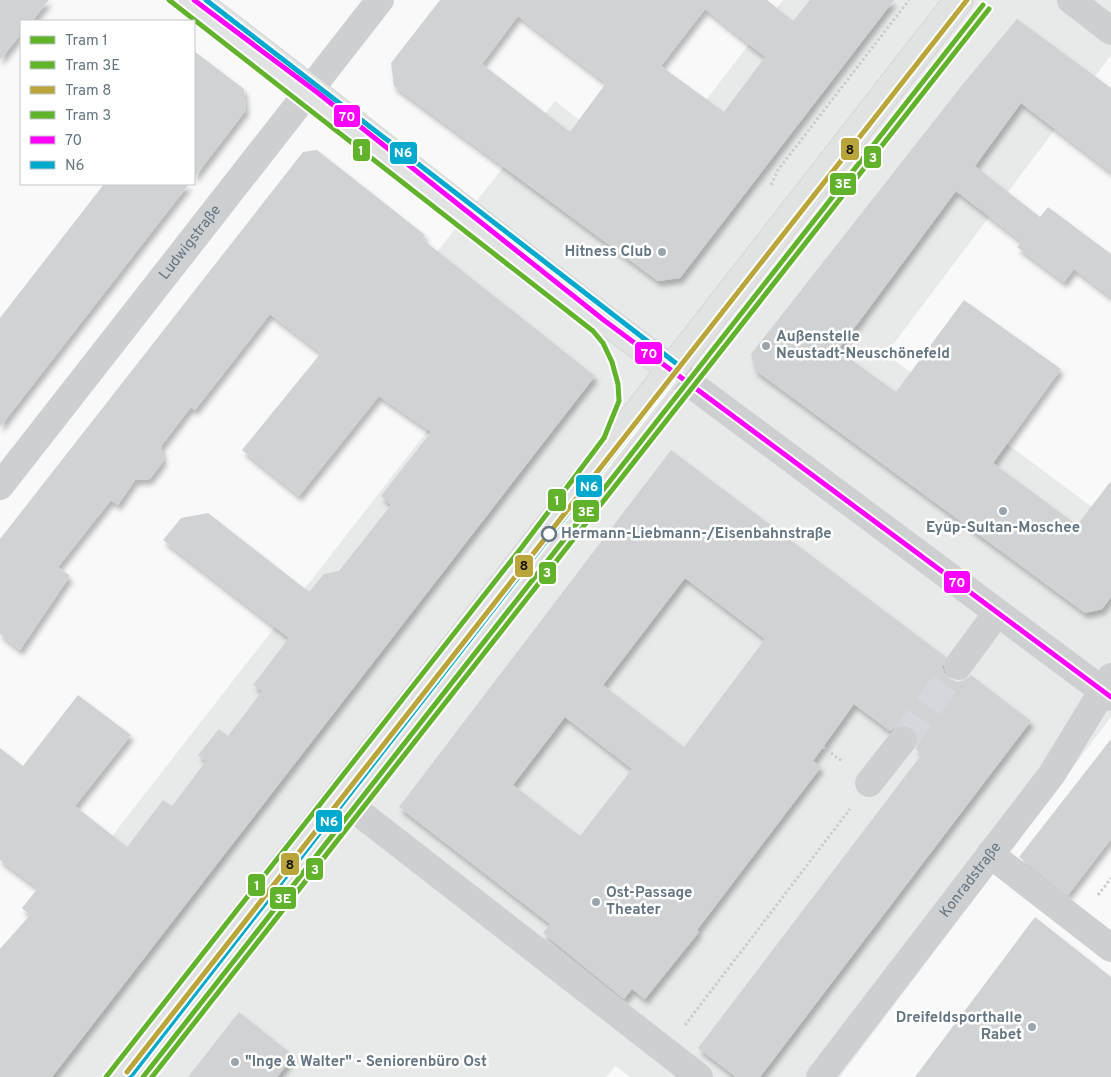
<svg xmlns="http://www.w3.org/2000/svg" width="1111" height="1077" viewBox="0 0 1111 1077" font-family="Overpass,sans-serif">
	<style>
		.built { fill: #e8e9e9 }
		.building { fill: #d0d2d3; fill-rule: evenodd; filter: url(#shadow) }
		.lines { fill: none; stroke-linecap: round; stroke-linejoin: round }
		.minor-tunnel { stroke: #d4d8dc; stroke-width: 28; stroke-dasharray: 28 14; stroke-linecap: butt }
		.major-casing { stroke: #d5d6d7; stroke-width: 30 }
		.path { stroke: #cbcccd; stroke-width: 3; stroke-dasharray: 2.5 2.5; stroke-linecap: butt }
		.minor { stroke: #cecfd0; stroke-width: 28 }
		.major { stroke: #e1e2e2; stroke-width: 28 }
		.bus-1-casing { stroke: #fff; stroke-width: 9 }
		.bus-2-casing { stroke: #fff; stroke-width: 9 }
		.bus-1 { stroke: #f0f; stroke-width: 5 }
		.bus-2 { stroke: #00a9ce; stroke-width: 5 }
		.tram-1-casing { stroke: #fff; stroke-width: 9 }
		.tram-2-casing { stroke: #fff; stroke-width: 9 }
		.tram-3-casing { stroke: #fff; stroke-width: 9 }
		.tram-4-casing { stroke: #fff; stroke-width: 9 }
		.tram-1 { stroke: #62b32c; stroke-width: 5 }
		.tram-2 { stroke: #62b32c; stroke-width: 5 }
		.tram-3 { stroke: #baa53b; stroke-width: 5 }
		.tram-4 { stroke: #62b32c; stroke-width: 5 }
		.poi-dot { fill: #99a4ac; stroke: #fff; stroke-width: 2 }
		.stop-dot { fill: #fff; stroke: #657683; stroke-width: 2.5 }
		.labels { text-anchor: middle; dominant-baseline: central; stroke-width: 5; stroke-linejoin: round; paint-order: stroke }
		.street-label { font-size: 15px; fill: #657683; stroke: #fff }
		.poi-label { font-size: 15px; font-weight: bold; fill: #657683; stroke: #fff; text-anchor: start }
		.stop-label { font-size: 15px; font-weight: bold; fill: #657683; stroke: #fff; text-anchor: start }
		.line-badge { stroke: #fff; stroke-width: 2 }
		.badge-label { font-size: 14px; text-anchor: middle; font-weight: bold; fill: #fff }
		.pale-badge-label { font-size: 14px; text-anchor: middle; font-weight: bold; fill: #111 }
	</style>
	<defs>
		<filter id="shadow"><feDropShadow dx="3" dy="5.5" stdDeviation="2.5" flood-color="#0004"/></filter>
	</defs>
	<rect width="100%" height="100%" fill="#f9f9f9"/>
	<path class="built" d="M783,0H1111V55L886,354L1111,521V717L840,1077H630L615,1066L606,1077H0V980L474,371L394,307L555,101L649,174Z"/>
	<path class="building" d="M0,0H49L32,21H21V34L0,60Z
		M440,0H767L793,21L810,0H894L680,278L658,281L394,86L391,63ZM705,9L765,57L724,112L661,66ZM518,16L606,83L570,132L482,64Z
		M1017,19L1111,88V172L1021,103L975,166L1040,217L1048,207L1111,254V297L1074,269L1064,282L1017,247L1022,242L956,191L838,350L896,392L964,300L1061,369L993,463L1077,525L1111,481V597L1102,609L1085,613L755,370L751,354L963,84Z
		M194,51L244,89L246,110L194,178Z
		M317,150L425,235L422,239L595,376L52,1077H0V949L30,915L22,908L38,888L0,860V748L23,766L78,695L131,735L75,806L127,847L163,800L172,806L206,761L198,755L219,729L228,736L262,691L253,685L289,638L163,540L181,518L208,513L309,592L324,574L339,571L391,505L381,496L431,432L379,396L299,496L242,450L321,353L270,314L195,410L191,407L161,446L164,460L150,479L135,480L118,505L111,500L58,567L70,576L20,650L0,634V539L303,152Z
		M104,184H189L0,427V318Z
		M671,450L946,657L942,665L944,673L948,678L957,682L965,680L971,675L1031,721L760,1077H736L698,1048L922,754L916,749L918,743V735L912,727L906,725H898L890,731L854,704L813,761L821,767L697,930L699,932L645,999L632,989L624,999L543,933L550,924L399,807ZM685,578L765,639L684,747L603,685ZM565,717L632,769L580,836L513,785Z
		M1111,739V839L1068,895L1019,857Z
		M1035,917L1111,977V1077H915Z
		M239,1012L294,1056L277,1077H188Z"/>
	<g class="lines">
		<path class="minor-tunnel" d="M903,740L958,666"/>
		<defs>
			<path id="major" d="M194,0C355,122 510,250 672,370
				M120,1077L959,0"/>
		</defs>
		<use href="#major" class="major-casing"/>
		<path class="path" d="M771,185L778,170L909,0
			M823,747L843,762
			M1098,895L1111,878
			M685,1025L850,809"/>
		<g class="minor">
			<path d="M1071,0L1111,31"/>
			<path d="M672,370L1111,697"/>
			<path id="s1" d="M0,486L380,0"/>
			<path d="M958,666L997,613"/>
			<path d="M869,783L903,740"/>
			<path d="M339,797L699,1077"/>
			<path d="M990,854L1111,948"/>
			<path id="s2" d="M820,1077L1052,774L1111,677"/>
		</g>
		<use href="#major" class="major"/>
		<defs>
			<path id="bus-1" d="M194,0L318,93L605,321L1111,697"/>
			<path id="bus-2" d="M130,1077L679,370L677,364L206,0"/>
		</defs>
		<use href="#bus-1" class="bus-1-casing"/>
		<use href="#bus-2" class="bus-2-casing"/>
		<use href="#bus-1" class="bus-1"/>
		<use href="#bus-2" class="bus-2"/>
		<defs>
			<path id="tram-1" d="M106,1077L522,547L604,438L619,401L618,384L612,362L603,343L593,331L169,0"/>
			<path id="tram-2" d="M143,1077L983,5"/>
			<path id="tram-3" d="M127,1072L967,0"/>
			<path id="tram-4" d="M152,1077L989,9"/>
		</defs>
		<use href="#tram-1" class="tram-1-casing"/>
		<use href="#tram-2" class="tram-2-casing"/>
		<use href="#tram-3" class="tram-3-casing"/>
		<use href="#tram-4" class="tram-4-casing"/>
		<use href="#tram-1" class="tram-1"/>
		<use href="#tram-2" class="tram-2"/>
		<use href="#tram-3" class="tram-3"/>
		<use href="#tram-4" class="tram-4"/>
	</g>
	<g class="poi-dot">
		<circle cx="662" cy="252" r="5"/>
		<circle cx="766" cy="346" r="5"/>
		<circle cx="1003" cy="511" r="5"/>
		<circle cx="596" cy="902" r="5"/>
		<circle cx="1032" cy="1027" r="5"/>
		<circle cx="235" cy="1062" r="5"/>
	</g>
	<circle class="stop-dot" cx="549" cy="534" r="7"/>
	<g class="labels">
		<g class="street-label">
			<text stroke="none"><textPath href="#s1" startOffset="309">Ludwigstraße</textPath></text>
			<text stroke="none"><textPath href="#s2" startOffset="248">Konradstraße</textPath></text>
		</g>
		<g class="poi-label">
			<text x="652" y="252" text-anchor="end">Hitness Club</text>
			<text x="776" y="337">Außenstelle<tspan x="776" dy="17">Neustadt-Neuschönefeld</tspan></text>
			<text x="1003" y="528" text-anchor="middle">Eyüp-Sultan-Moschee</text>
			<text x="606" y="893">Ost-Passage<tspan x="606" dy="17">Theater</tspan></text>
			<text x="1022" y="1018" text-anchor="end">Dreifeldsporthalle<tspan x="1022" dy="17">Rabet</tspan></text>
			<text x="245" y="1062">"Inge &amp; Walter" - Seniorenbüro Ost</text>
		</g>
		<g class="stop-label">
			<text x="561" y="534">Hermann-Liebmann-/Eisenbahnstraße</text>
		</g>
	</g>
	<g class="line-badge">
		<rect x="333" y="104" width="28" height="24" rx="5" fill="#f0f"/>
		<rect x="840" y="137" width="20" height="24" rx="5" fill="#baa53b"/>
		<rect x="352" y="138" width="19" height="24" rx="5" fill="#62b32c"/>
		<rect x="389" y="141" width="29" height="24" rx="5" fill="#00a9ce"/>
		<rect x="863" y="145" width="19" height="24" rx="5" fill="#62b32c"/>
		<rect x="829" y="172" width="28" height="24" rx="5" fill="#62b32c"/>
		<rect x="634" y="341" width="29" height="24" rx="5" fill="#f0f"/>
		<rect x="575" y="474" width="28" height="24" rx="5" fill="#00a9ce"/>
		<rect x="547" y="488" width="20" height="24" rx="5" fill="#62b32c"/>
		<rect x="572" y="499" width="28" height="24" rx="5" fill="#62b32c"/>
		<rect x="514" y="554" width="20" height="24" rx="5" fill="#baa53b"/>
		<rect x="538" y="561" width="19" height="24" rx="5" fill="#62b32c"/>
		<rect x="943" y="570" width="28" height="24" rx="5" fill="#f0f"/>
		<rect x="315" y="809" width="28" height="24" rx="5" fill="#00a9ce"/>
		<rect x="280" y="852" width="20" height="24" rx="5" fill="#baa53b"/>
		<rect x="305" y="857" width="19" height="24" rx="5" fill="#62b32c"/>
		<rect x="247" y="873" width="19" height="24" rx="5" fill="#62b32c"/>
		<rect x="269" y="886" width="28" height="24" rx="5" fill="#62b32c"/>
	</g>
	<g class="badge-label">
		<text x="347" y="121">70</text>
		<text x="361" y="155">1</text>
		<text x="403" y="157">N6</text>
		<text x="873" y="162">3</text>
		<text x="843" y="188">3E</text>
		<text x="649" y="358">70</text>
		<text x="589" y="491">N6</text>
		<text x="557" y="505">1</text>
		<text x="586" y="516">3E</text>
		<text x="547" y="577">3</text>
		<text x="957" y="587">70</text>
		<text x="329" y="826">N6</text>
		<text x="315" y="874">3</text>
		<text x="257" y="890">1</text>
		<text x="283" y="903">3E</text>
	</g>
	<g class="pale-badge-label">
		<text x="850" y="154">8</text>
		<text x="524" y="570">8</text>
		<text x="290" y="869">8</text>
	</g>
	<rect x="20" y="20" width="175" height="165" fill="#ffffff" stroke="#c1c8cd"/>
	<rect x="30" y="36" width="25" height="8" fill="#62b32c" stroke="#c1c8cd"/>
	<text x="65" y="45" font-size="15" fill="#657683">Tram 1</text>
	<rect x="30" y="61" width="25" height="8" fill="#62b32c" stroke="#c1c8cd"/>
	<text x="65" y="70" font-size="15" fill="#657683">Tram 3E</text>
	<rect x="30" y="86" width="25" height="8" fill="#baa53b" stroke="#c1c8cd"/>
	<text x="65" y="95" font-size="15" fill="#657683">Tram 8</text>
	<rect x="30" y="111" width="25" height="8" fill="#62b32c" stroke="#c1c8cd"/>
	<text x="65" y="120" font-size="15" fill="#657683">Tram 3</text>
	<rect x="30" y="136" width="25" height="8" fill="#ff00ff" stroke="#c1c8cd"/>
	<text x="65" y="145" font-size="15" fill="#657683">70</text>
	<rect x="30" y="161" width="25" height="8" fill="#00a9ce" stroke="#c1c8cd"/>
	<text x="65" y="170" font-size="15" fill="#657683">N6</text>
</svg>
